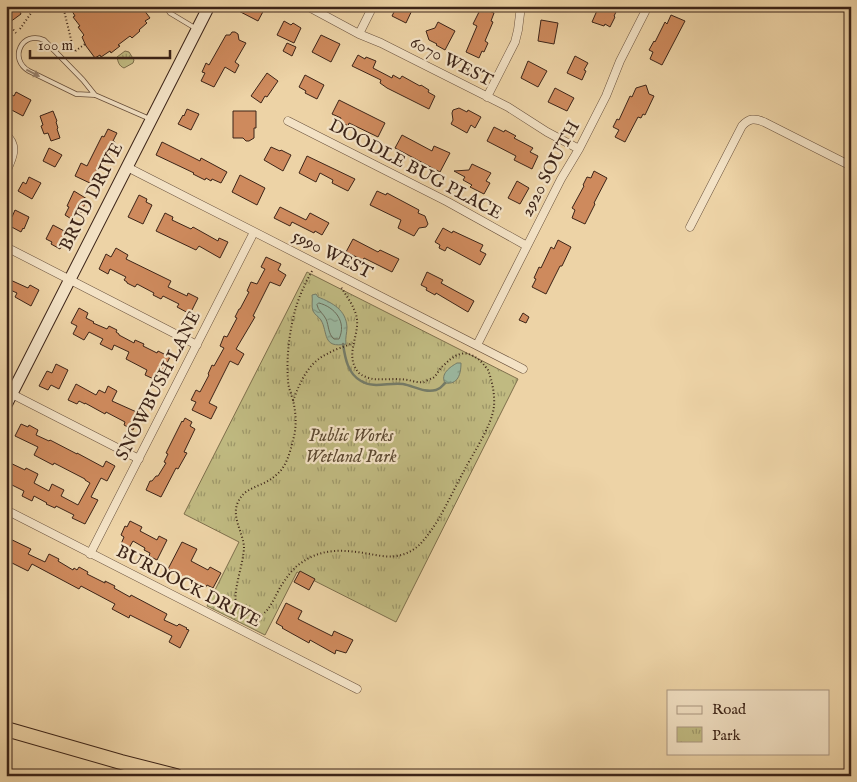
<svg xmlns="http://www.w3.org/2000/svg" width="857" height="782" viewBox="0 0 857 782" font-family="'IM FELL English',serif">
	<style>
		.park { fill: url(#park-tufts); stroke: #7e6f4c }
		.water { fill: url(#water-ripples); stroke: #757d6a }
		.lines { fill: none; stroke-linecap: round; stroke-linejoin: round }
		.shore { stroke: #6c6e5c; stroke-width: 1 }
		.stream { stroke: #757d6a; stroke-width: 2.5 }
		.building { fill: #ce8a5d; stroke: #3c2418 }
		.service-casing { stroke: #68503c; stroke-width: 5.5 }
		.minor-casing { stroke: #68503c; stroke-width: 9 }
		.secondary-casing { stroke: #3c2418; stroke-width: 13 }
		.trunk-casing { stroke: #3c2418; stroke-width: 16 }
		.path { stroke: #3c2418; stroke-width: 2; stroke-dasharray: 1 2.5; stroke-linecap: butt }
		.service { stroke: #f3e2c5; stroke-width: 4 }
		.minor { stroke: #f3e2c5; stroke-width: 8 }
		.secondary { stroke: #f3e2c5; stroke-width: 11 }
		.trunk { stroke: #edd3a6; stroke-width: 14 }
		.oneway { fill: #98836e }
		.labels { text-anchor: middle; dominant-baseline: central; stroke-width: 4.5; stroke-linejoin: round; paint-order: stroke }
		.street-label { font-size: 18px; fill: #3c2418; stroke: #f3e2c5 }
		.park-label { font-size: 18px; font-style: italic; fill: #5d4a32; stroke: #f3e2c5 }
	</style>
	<defs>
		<pattern id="park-tufts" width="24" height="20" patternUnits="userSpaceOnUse" patternTransform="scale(1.25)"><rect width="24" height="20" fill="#c0ba81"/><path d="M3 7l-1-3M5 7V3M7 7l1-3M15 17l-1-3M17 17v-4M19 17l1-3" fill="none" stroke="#9d9769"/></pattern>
		<pattern id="water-ripples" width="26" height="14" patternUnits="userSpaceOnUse" patternTransform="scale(1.25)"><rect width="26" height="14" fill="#9bb9a1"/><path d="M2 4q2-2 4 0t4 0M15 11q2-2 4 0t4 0" fill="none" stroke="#809682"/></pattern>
	</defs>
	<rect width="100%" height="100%" fill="#edd3a6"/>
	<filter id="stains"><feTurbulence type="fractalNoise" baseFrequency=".004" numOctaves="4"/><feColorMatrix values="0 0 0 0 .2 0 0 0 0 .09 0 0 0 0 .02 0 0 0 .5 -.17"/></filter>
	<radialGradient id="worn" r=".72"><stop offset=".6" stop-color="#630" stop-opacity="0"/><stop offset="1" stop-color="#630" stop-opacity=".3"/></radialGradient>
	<path class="park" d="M125,51L129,52L134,60L133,63L124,68C119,66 118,62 117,57Z
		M307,272L518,379L396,622L297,572L265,635L207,606L239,542L184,514Z"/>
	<path class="water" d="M316,294L318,297C333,303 346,310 347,327C347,333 345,338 346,344C322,349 328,332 321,320C319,317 315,315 313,311C311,306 313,300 312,295Z
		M457,363H461C461,374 458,385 445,383C440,374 450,367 457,363Z"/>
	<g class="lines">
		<path class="shore" d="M319,303C335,307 347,322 339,339H334C328,334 329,326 326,319C323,313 318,311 317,305Z"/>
		<path class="stream" d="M343,344C345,358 348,374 361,381C374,389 389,382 403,384C414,386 424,393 436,390C441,389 442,386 445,383"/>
	</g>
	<path class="building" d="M6,6H27L20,12L21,14L6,25Z
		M69,6H141L150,18L145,21L147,23L139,30L140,31L132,38L130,36L118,45L120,46L111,53L110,51L101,57L100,55L95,58L86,46L82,37L84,35L78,27L80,26L73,17L75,16Z
		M229,6H266L258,21Z
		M397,6H414L406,23L392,16Z
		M599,6H619L614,16L615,17L610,27L605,24L604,26L592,22Z
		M481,8L494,13L491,21L493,22L485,41L488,43L484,52L482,51L479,58L466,52L477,26L473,24Z
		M671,15L685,21L662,65L650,59L653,52L649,50L654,41L655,42L665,22L667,24Z
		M541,20L558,23L554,44L538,41Z
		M284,21L291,25L293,23L301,28L294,43L277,35Z
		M438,22L455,31L445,50L436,45L437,44L429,40L426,31L435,28Z
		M232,32H235L238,34L239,40L246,43L235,62L239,65L235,73L225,67L214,87L201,81L205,73L202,72L206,63L209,65L226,35H230Z
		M321,35L340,44L331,62L312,52Z
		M287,43L296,47L292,56L283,51Z
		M358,55L365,59L366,57L376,61L373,68L392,78L393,75L400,79L402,76L420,86L421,85L429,90L428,92L435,96L429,109L387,88L380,83L381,80L352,66Z
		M575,56L588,63L584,70L586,71L582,80L567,73Z
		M528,61L547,71L538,87L521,78Z
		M267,73L278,81L267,97L265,96L261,103L251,96Z
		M305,75L324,85L317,99L305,93L306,91L299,87Z
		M646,85L649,94L654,96L645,115L643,114L641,118L638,117L625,142L615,137L619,130L613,127L617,119L619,120L630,96L632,97L636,88Z
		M555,88L574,98L567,111L548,102Z
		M6,92L14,96L16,92L31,100L23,116L6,107Z
		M339,100L385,123L378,137L349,123L348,126L340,121L341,118L332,114Z
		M459,108L467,112L468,110L481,117L475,128L471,125L467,133L451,124L453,120L452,113L453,110Z
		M187,109L199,114L191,130L178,124L183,115L184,116Z
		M53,111L57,121L56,122L58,128L57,129L60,138L51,141L48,133L44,134L41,126L43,125L40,116Z
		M233,111H256V128H254V138L249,141H246L243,138H233Z
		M494,127L504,132L505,130L516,136L514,138L533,148L530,152L538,156L532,169L514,160L516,156L487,141Z
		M108,129L117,133L113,141L115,142L107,158L103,156L96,170L99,172L96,180L94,179L92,184L75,176L81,163L87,166L102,136L104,137Z
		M402,135L432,151L434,146L450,153L440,172L395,148Z
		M162,142L200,161L201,158L227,172L221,183L212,179L211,181L206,178L205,180L193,174L194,173L156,155Z
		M271,147L280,151L281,150L291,155L283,171L264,160Z
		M49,148L62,155L55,167L43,161Z
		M307,156L355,179L348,191L332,183L333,180L320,173L316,182L299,173Z
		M472,164L491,173L486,181L490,183L484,194L470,187L472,185L463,180L465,177L454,171L469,170Z
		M594,171L607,178L594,203L595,204L585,224L572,218L575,210L572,208L584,186L583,185L587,177L591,178Z
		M240,175L265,188L257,205L232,192Z
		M29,177L41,183L32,199L18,191L23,182L26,184Z
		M517,181L529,188L520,204L508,198Z
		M74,191L87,199L81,213L77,212L73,220L65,215L69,207L67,206Z
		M377,191L386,195L387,193L419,210L418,213L425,216L428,224L426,227L419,228L414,236L398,228L401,220L370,205Z
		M139,195L147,199L146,202L152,205L143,224L128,217Z
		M280,207L306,220L310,213L329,223L322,235L315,231L314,233L292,222L290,226L274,218Z
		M15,210L29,217L24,229L23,228L21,232L6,224L10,216L12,217Z
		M165,213L173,217L172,220L191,229L193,227L218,241L219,238L228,242L220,258L199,246L196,250L156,231Z
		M53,225L68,233L60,249L51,244L52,242L46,239Z
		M443,228L452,233L453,231L483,245L480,251L486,254L480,265L447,247L445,251L439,248L440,245L435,242Z
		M353,239L378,252L380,250L399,259L392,272L364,258L363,260L346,252Z
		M558,240L571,247L562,266H560L546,294L532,287L536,279L534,278L539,267L541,268L551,247L554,249Z
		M116,248L128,255L126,259L171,281L168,287L187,296L188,293L198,298L190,314L177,307L179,304L163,296L161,299L153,295L154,293L137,284L135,287L127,283V282L124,280L126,277L110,269L108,274L99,269L106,254L111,257Z
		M266,257L281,264L278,270L286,275L280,286L270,282L253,316L255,317L236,349L244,354L238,365L230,361L209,403L217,407L211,419L192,410L196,402L191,400L196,390L200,392L209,375L208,374L212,365L214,366L224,348L220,346L224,336L227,337L237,318L235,317L239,309H240L249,292L247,291L251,282L257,284L265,269L261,267Z
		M427,272L443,280L441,283L474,301L468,312L436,293L435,295L426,290L427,288L421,285Z
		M6,278L28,288L30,285L39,290L31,306L15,297L17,293L6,288Z
		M79,308L88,313L86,318L94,322L93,323L107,329L109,326L117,330L116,332L119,334V335L134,343L135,340L144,344L143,346L157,353L158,351L170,357L158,381L145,375L147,370L126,359L129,352L114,345L112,350L100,344L103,339L89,332L84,340L73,334L77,326L71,323Z
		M523,313L529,317L526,323L519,320Z
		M56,364L68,370L59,389L51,385L48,390L39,386L47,371L52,373Z
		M76,384L96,395L99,390L105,393L108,386L117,391L112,401L141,414L133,430L124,425L125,422L106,412L105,414L85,403V404L79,401L77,404L68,400Z
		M185,418L192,422L190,426L195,429L184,452L187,453L178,469L176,468L161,497L146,490L150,481H152L156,476H158L166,463L164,462L168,454L166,453L182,421L183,422Z
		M21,424L28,427L29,425L38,430L36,435L49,441L50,440L77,454V453L103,467L106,461L115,466L107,481L101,478L91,497L98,500L85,524L72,518L74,515L56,506L55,508L46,504L47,503L34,496L32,501L22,496L24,491L6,482V461L25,470L26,468L38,474L34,483L49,491L52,484L64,490L61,496L78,505L90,483L85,480V479L54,463L53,465L34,455L38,447L15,436Z
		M130,521L142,527L140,531L157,540L159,536L167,540L157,560L149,556L150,553L144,550L145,548L133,541L129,548L121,544L124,537L121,535L125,526L127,527Z
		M6,537L31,549L28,554L45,562L49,554L59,559L58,561L73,570L74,568L77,570L79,567L88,572L87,574L105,583V581L115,586L114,588L130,597L131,595L167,614L164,620L177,626L179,624L187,628L186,629L189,630L180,648L169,642L172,636L130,615L129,618L112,609L115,604L81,586L79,589L32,564L28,571L6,560Z
		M182,542L197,549L191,561L208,570L210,567L221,573L213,588L207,585L205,588L184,576L183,578L175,574L176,573L168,569Z
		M300,571L315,579L309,590L294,582Z
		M286,603L302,611L298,619L332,636L334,631L353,640L346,653L336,650L335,654L310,640L309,643L282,628L283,627L276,623Z"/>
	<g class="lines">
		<defs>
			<path id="service" d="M165,6L170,13L195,28
				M95,95L83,80L44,40C22,30 8,59 29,71L76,94L95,95L150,119"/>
			<path id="minor" d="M307,6L359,34L381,43L508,107L547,132L579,149
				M359,34L373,6
				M487,97L515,42L518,30L521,6
				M288,121L448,202L527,246
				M6,135C19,146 12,159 6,172
				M127,167L523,369
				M690,227L742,126C749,118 755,118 764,122L851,166
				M6,247L197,345
				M477,345L561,179L579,149L606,96L620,61L648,6
				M6,391L139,459
				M6,510L357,689
				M90,554L254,232"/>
			<path id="secondary" d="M6,405L209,6"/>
			<path id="trunk" d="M6,729L121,762L176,776"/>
		</defs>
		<use href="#service" class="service-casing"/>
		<use href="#minor" class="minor-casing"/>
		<use href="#secondary" class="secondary-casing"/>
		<use href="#trunk" class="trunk-casing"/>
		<path class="path" d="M54,6L63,8
			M63,6L74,52L85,44
			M11,27L16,33
			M20,29L36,6
			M6,57H7
			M312,271C306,282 301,292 297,304C290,326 286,356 288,380C288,387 291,393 293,400C296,413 297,427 293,440C290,453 286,468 275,476C263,487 245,486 238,502C231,517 243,532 244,547C244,562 233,590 236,603C238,607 242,612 246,614C251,616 257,616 261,615C270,611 276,594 281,586C287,577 293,568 301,563C323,547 346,550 370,554C380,556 392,558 401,555C409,553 417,548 422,542C440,522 451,494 464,471C473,453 492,426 494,406C495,395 492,380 488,370C485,366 482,362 478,359C464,348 454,355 443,366C439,369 437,375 433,378C432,378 424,382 424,382C418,383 413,381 408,380C396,378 384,380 373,379C368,378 362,376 359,373C344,356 359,337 357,319C355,307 347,297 341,287
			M293,401C300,382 308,363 327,354C335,349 344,347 353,343"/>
		<use href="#service" class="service"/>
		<use href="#minor" class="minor"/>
		<use href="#secondary" class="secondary"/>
		<use href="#trunk" class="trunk"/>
	</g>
	<defs><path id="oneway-solid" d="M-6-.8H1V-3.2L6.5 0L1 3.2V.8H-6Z" transform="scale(1.25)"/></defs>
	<use class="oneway" href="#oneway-solid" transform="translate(33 73) rotate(27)"/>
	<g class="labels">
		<g class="street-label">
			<text transform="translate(451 62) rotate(27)">6070 WEST</text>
			<text transform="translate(551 169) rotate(-62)">2920 SOUTH</text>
			<text transform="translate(415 170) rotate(28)">DOODLE BUG PLACE</text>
			<text transform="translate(92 197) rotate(-63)">BRUD DRIVE</text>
			<text transform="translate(332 255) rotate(27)">5990 WEST</text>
			<text transform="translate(159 386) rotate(-63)">SNOWBUSH LANE</text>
			<text transform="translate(188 587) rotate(27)">BURDOCK DRIVE</text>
		</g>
		<g class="park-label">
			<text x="351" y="436">Public Works<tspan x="351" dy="21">Wetland Park</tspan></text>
		</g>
	</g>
	<rect width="857" height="782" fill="none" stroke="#edd3a6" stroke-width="25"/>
	<rect x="8" y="8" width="842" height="767" fill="none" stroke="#3c2418" stroke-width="2.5"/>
	<rect x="12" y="12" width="832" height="757" fill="none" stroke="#3c2418"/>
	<rect x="667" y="690" width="162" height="65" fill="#f3e2c5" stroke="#aa9680"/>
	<rect x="677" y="706" width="25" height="8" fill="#f3e2c5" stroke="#aa9680"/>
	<text x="712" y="714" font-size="15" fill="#3c2418">Road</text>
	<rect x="677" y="727" width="25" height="15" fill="url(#park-tufts)" stroke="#aa9680"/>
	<text x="712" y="740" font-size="15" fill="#3c2418">Park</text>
	<path d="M30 50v8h140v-8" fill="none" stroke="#3c2418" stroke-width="2.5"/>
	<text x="38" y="50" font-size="15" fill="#3c2418" stroke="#f3e2c5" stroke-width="4" paint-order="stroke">100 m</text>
	<rect width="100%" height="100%" filter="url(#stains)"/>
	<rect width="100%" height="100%" fill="url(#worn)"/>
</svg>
